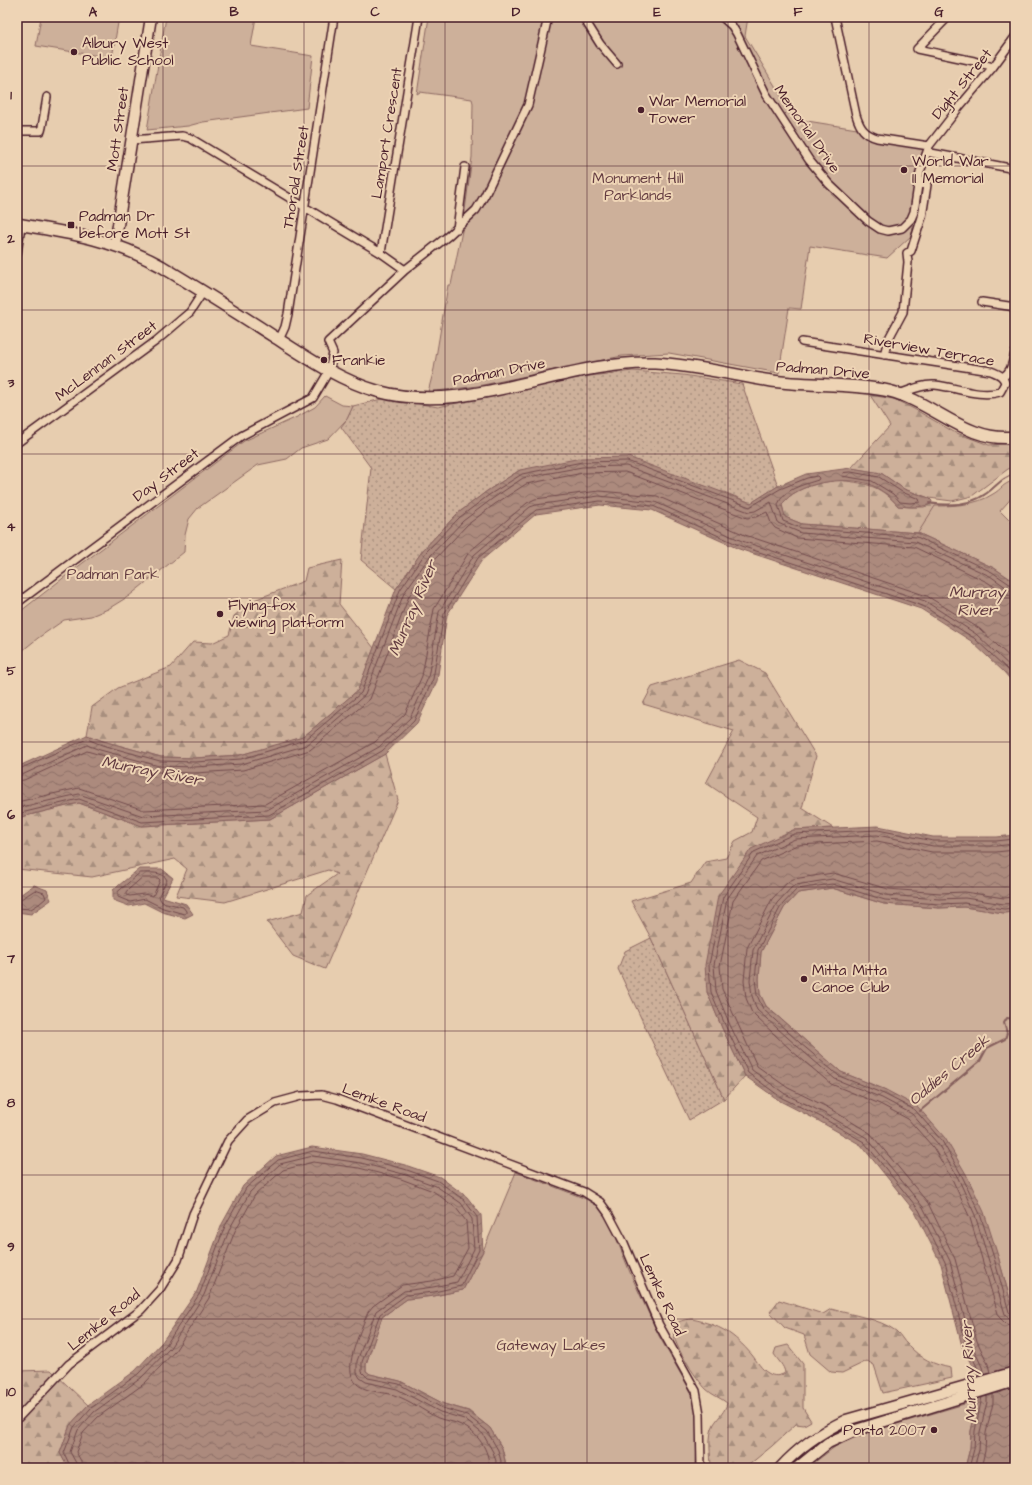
<svg xmlns="http://www.w3.org/2000/svg" width="1032" height="1485" viewBox="0 0 1032 1485" font-family="'Architects Daughter',sans-serif">
	<style>
		.grass { fill: url(#grass-dots); stroke: #8c6862 }
		.forest { fill: url(#forest-firs); stroke: #8c6862 }
		.park { fill: #cdb09a; stroke: #8c6862 }
		.water { fill: url(#water-waves); stroke: #855f5c }
		.lines { fill: none; stroke-linecap: round; stroke-linejoin: round }
		.shore { stroke: #714a4c; stroke-width: 1 }
		.stream { stroke: #855f5c; stroke-width: 2 }
		.street-casing { stroke: #4a1f2b; stroke-width: 10 }
		.secondary-casing { stroke: #4a1f2b; stroke-width: 13 }
		.primary-casing { stroke: #4a1f2b; stroke-width: 14 }
		.street { stroke: #eed4b5; stroke-width: 7 }
		.secondary { stroke: #eed4b5; stroke-width: 10 }
		.primary { stroke: #eed4b5; stroke-width: 11 }
		.grid { fill: none; stroke: #4a1f2b; stroke-width: 1; stroke-opacity: 0.55 }
		.poi-dot { fill: #4a1f2b; stroke: #eed4b5; stroke-width: 1.5 }
		.labels { text-anchor: middle; dominant-baseline: central; stroke-width: 4; stroke-linejoin: round; paint-order: stroke }
		.poi-label { font-size: 15px; fill: #4a1f2b; stroke: #eed4b5; text-anchor: start }
		.street-label { font-size: 15px; fill: #4a1f2b; stroke: #eed4b5 }
		.park-label { font-size: 15px; fill: #643c41; stroke: #eed4b5 }
		.water-label { font-size: 16px; font-style: italic; fill: #623a40; stroke: #eed4b5 }
		.neatline { fill: none; stroke: #4a1f2b; stroke-width: 1.5 }
		.grid-label { font-size: 13px; text-anchor: middle; font-weight: bold; fill: #4a1f2b }
	</style>
	<defs>
		<pattern id="grass-dots" width="8" height="8" patternUnits="userSpaceOnUse"><rect width="8" height="8" fill="#cdb09a"/><path d="M2 2h.1M6 6h.1" fill="none" stroke="#a88f7e" stroke-width="1.8" stroke-linecap="round"/></pattern>
		<pattern id="forest-firs" width="22" height="20" patternUnits="userSpaceOnUse"><rect width="22" height="20" fill="#cdb09a"/><path d="M5 1l3.5 6h-7zM16 11l3.5 6h-7z" fill="#a88f7e"/></pattern>
		<pattern id="water-waves" width="16" height="10" patternUnits="userSpaceOnUse"><rect width="16" height="10" fill="#ac8a7d"/><path d="M0 5q4-4 8 0t8 0" fill="none" stroke="#8e7067"/></pattern>
	</defs>
	<rect width="100%" height="100%" fill="#e7cdaf"/>
	<filter id="ink" filterUnits="userSpaceOnUse"><feTurbulence type="fractalNoise" baseFrequency=".025" numOctaves="2"/><feDisplacementMap in="SourceGraphic" scale="8" xChannelSelector="R" yChannelSelector="G"/><feConvolveMatrix kernelMatrix="1 2 1 2 8 2 1 2 1" color-interpolation-filters="sRGB"/></filter>
	<g filter="url(#ink)">
		<path class="grass" d="M633,371L683,375L742,384L778,486L751,503L724,492L520,470L487,491L457,514L423,550L396,589L361,560L371,468L341,427L347,419L353,406L386,398L438,407L581,377Z
			M651,938L724,1099L689,1120L618,969L625,951Z"/>
		<path class="forest" d="M870,395L894,399L914,409L954,432L989,445L1015,443V467L1008,469L972,496L952,501L929,498L904,489L881,473L851,468L890,426Z
			M837,480C864,483 879,484 898,506L910,507H924L931,504L950,506L973,503L966,521L918,533L802,524L785,517L782,505C792,488 819,483 837,480Z
			M342,560L339,604L374,648L358,690L303,737L281,744L240,755L195,758L161,757L103,741L87,735L92,707L118,688L171,667L193,642L212,643L229,635L234,616L254,600L304,581L307,568Z
			M739,660L765,673L816,756L802,808L833,828L793,830L707,992L722,1028L745,1076L724,1099L651,938L631,901L691,883L705,862L726,858L735,841L752,832L757,817L706,783L734,731L643,704L652,687Z
			M385,754L398,800L325,969L293,956L267,922L303,912L307,895L337,874L328,870L225,902L176,896L187,869L175,859L92,877L17,869V818L79,803L142,826L270,819Z
			M779,1300L823,1314L831,1309C852,1315 878,1318 896,1331C901,1335 903,1341 908,1345C920,1358 934,1365 951,1368L952,1378L883,1393L874,1365L867,1361L842,1373L831,1372L810,1354L804,1335L785,1328L770,1312Z
			M692,1319C720,1325 733,1333 752,1355C756,1360 762,1370 768,1373C774,1377 780,1376 785,1373C784,1365 778,1361 774,1354L776,1348L788,1345L803,1364V1408L811,1421L804,1425L796,1424L772,1446L745,1468H711C711,1455 707,1436 714,1424C719,1416 725,1412 727,1403C721,1398 712,1395 706,1389C698,1381 668,1339 674,1327C677,1320 685,1320 692,1319Z
			M51,1370L88,1405L70,1425L60,1453L68,1468H17V1371Z"/>
		<path class="park" d="M41,17H119L112,58L36,46Z
			M166,17H256L251,46L313,56L307,108L203,122L188,126L147,130Z
			M429,17H748L745,36L795,119L857,129L871,139L929,147L919,170L916,214L911,236L887,258L810,246L801,309L789,308L779,373L669,353L622,356L478,386L428,392L434,369L448,285H451L463,226L472,157L473,103L472,99L420,92L417,94Z
			M325,396L342,405L353,406L347,419L328,439L301,448L287,459L258,465L198,508L189,519L185,535L184,552L129,596L108,609L91,616L64,620L38,638L17,655V614L67,575L244,441L297,417L315,407Z
			M1013,481L1015,482V494L1000,511L1015,526V582L994,568L918,533L935,506C955,506 976,505 993,494C1002,489 1002,484 1013,481Z
			M832,888L884,904L939,908L964,907L1004,913L1015,912V1317L998,1256L886,1090L841,1072L766,1006L760,994L759,979L761,952L784,908L798,893Z
			M516,1172L586,1199L601,1208L609,1220L631,1275L659,1336L695,1399L698,1411L696,1468H507L502,1448L490,1428L469,1411L444,1404L400,1381L370,1374L366,1371V1364L382,1317L407,1299L434,1296L463,1290L483,1251Z
			M978,1400L971,1431L970,1448L965,1468H807L836,1446L860,1435Z"/>
		<path class="water" d="M628,457L751,503L778,486L806,474L851,468L881,473L904,489L929,498L932,501L931,504C920,508 909,507 898,506C891,497 882,490 871,485C848,475 795,482 782,505L785,517L802,524L918,533L994,568L1015,582V685L1004,672L971,641L921,609L739,549L652,510L600,505L536,514L482,560L447,615L437,681L417,723L385,754L270,819L142,826L79,803L17,818V767L87,735L103,741L161,757L195,758L240,755L303,737L358,690L396,589L423,550L457,514L487,491L520,470L581,458Z
			M878,826L933,837H997L1015,835V912L1004,913L964,907L939,908L884,904L832,888L798,893L784,908L761,952L759,979L760,994L766,1006L841,1072L886,1090L918,1107L945,1138L966,1174L984,1212L998,1256L1015,1317V1468H965L970,1448L971,1431L978,1400L974,1370L962,1346L941,1264L915,1212L861,1145L819,1121L780,1101L745,1076L722,1028L707,992L705,965L718,896L751,849L793,830Z
			M139,869H162L173,878L163,897L186,904L193,914L185,918L162,912L144,903L129,906L113,900V890Z
			M34,885L47,890L51,900L31,914L17,912V897Z
			M312,1147L362,1154L405,1165L440,1177L467,1197L481,1215L483,1251L463,1290L434,1296L407,1299L382,1317L366,1364V1371L370,1374L400,1381L444,1404L468,1411L490,1428L502,1448L505,1461L504,1468H68L60,1453L70,1425L88,1405L135,1371L162,1342L197,1291L222,1224L243,1186L276,1156Z"/>
		<g class="lines">
			<path class="shore" d="M851,472L879,477L902,492L919,499L920,502L910,503L900,502L893,494L872,481L842,476L843,473Z
				M17,770L87,739L102,745L160,761L195,762L241,759L305,740L361,693L400,590L426,552L460,517L489,495L522,474L582,462L627,461L750,507L780,489L807,478L817,476L819,478L818,480C803,485 783,489 778,505L783,521L801,528L917,537L992,572L1011,585H1015
				M17,775H22L87,745L100,750L159,766L195,767L242,764L307,745L365,695L404,593L430,556L463,521L492,499L523,478L582,467L626,466L749,512L755,511L771,502L778,523L801,533L915,542L990,576L1010,590H1015
				M17,781L24,780L87,751L158,772L195,773L243,770L310,750L370,699L409,596L435,559L467,525L495,504L526,484L583,473L625,472L747,518L756,517L767,512L771,523L775,528L797,538L914,547L987,582L1007,595L1015,597
				M17,802L79,788L144,810L265,804L375,742L405,714L422,676L434,609L469,552L527,503L535,499L599,491L657,496L745,535L927,596L980,629L1015,662
				M17,808L79,794L143,816L267,810L379,747L410,718L428,678L439,612L474,555L530,507L536,505L599,496L655,502L742,541L925,601L976,634L1015,671
				M17,814L79,799L142,822L269,815L382,751L414,721L433,679L444,614L478,558L536,510L600,501L653,506L741,546L923,606L974,638L1007,669L1015,678
				M140,873C150,873 163,871 167,880L159,895L160,899L162,902L183,907L186,911V913L184,914L163,908L145,899L130,902L118,897V892Z
				M142,878H158L160,880L153,896L143,894L130,896L126,895V892Z
				M1015,897L1004,898L965,892L940,893L888,889L833,873L793,879L788,882L772,899L747,948L744,981L746,998L752,1013L756,1017L792,1051L831,1084L880,1104L908,1119L933,1147L953,1181L970,1218L999,1317L1006,1324L1015,1326
				M17,900L21,899L35,890L44,893L46,898L39,904L31,909L17,908
				M1015,903L1004,904L965,898L939,899L886,895L832,879L796,885L792,887L777,903L753,950L750,980L752,996L757,1010L797,1046L835,1079L882,1098L912,1114L938,1144L958,1178L975,1215L1005,1314L1009,1319L1015,1320
				M1015,908L1004,909L964,903L939,904L885,900L832,884L797,889L781,906L758,950L755,979L757,995L763,1009L800,1043L839,1076L884,1094L915,1110L942,1141L962,1176L980,1214L994,1258L1009,1312L1011,1314L1015,1315
				M990,1373L988,1364L977,1341L955,1259L928,1203L870,1133L827,1107L788,1088L757,1066L722,989L720,966L733,901L761,861L797,845L877,841L932,852H996L1015,850
				M984,1375L982,1367L971,1343L950,1261L923,1207L867,1138L824,1113L785,1094L752,1070L730,1025L716,991L714,965L727,899L757,856L795,839L877,835L933,846H996L1015,844
				M979,1376L978,1369L966,1344L945,1262L919,1210L864,1142L821,1117L782,1098L748,1073L726,1027L711,992L709,965L723,897L754,852L794,834L878,830L933,841H996L1015,839
				M71,1468L64,1453L74,1427L91,1408L138,1374L166,1345L200,1293L225,1226L246,1188L278,1160L313,1151L362,1158L404,1169L438,1181L464,1200L477,1217L479,1250L461,1286L434,1292L406,1295L380,1314L362,1362V1372L368,1378L399,1384L442,1408L467,1415L487,1431L498,1450L501,1461L500,1468
				M76,1468V1463L70,1452L78,1430L94,1412L141,1378L170,1348L204,1295L230,1228L250,1192L280,1164L313,1156L361,1163L403,1174L436,1186L461,1203L472,1219L474,1249L457,1282L433,1287L404,1291L376,1311L357,1361V1373L360,1378L366,1382L397,1389L440,1412L464,1419L483,1434L493,1452L496,1461L495,1468
				M82,1468L81,1461L76,1452L83,1433L98,1417L145,1383L175,1351L209,1298L235,1231L255,1195L283,1170L313,1162L359,1168L401,1179L433,1191L456,1208L466,1221L468,1248L453,1276L432,1281L402,1285L373,1306L368,1312C362,1328 346,1360 352,1376C357,1393 381,1391 394,1395C410,1400 423,1411 438,1418C445,1421 454,1421 461,1425C477,1432 490,1450 489,1468
				M969,1468L974,1449L975,1431L982,1397
				M974,1468L979,1450L980,1432L987,1402V1396
				M981,1468L985,1451L986,1433L993,1403V1394"/>
			<path class="stream" d="M929,503C948,506 971,505 987,493C998,485 1001,478 1015,474
				M920,1111L980,1061L987,1048L1005,1039L1007,1033L1004,1023L1007,1018L1015,1019"/>
			<defs>
				<path id="street" d="M583,17L600,44L617,64
					M722,17L732,26L737,34L766,94L809,160L829,184L868,221L880,229L888,231L902,228L911,219L914,212L920,172L929,146L960,106L993,67L1015,37
					M835,17L856,115C860,128 864,134 877,138L929,146
					M948,17L917,49L974,61L993,67
					M17,131H41L42,127L47,97
					M132,140L182,136L190,138L381,253L405,270
					M928,150L931,153L1010,168
					M457,229L465,167
					M381,253L419,17
					M17,254L21,225
					M982,302L1015,307
					M279,340L285,327L288,314L334,17
					M802,342L991,371C998,374 1003,375 1005,383L1000,392C978,398 957,387 935,385C923,384 910,390 899,394
					M884,355L888,340L903,312L908,262L907,253L911,251L922,217L927,185L919,183
					M1003,377C1012,371 1012,363 1015,353
					M17,443L156,341L190,312L203,292
					M17,603L241,436L313,398L329,371L333,353L328,342L405,270L448,236L476,210L485,195L528,105L548,17
					M17,1419L69,1364L141,1310L160,1289L178,1260L193,1214L228,1141L247,1120L275,1103L301,1096L322,1095L337,1099L584,1192L600,1202L608,1213L624,1243L659,1325L696,1391L700,1414L701,1468"/>
				<path id="secondary" d="M115,244L151,17
					M780,1468C799,1447 821,1432 846,1420L1015,1372
					M797,1468L828,1443L856,1430L1015,1381"/>
				<path id="primary" d="M17,224C71,233 112,239 161,266C199,289 236,312 273,336C306,357 339,380 377,391C469,417 562,360 655,363C694,365 733,375 772,381C809,386 853,383 889,391C934,402 966,443 1015,437"/>
			</defs>
			<use href="#street" class="street-casing"/>
			<use href="#secondary" class="secondary-casing"/>
			<use href="#primary" class="primary-casing"/>
			<use href="#street" class="street"/>
			<use href="#secondary" class="secondary"/>
			<use href="#primary" class="primary"/>
		</g>
	</g>
	<path class="grid" d="M163,17V1468M304,17V1468M445,17V1468M587,17V1468M728,17V1468M869,17V1468M17,166H1015M17,310H1015M17,454H1015M17,598H1015M17,742H1015M17,887H1015M17,1031H1015M17,1175H1015M17,1319H1015"/>
	<g class="poi-dot">
		<circle cx="74" cy="52" r="4"/>
		<circle cx="641" cy="110" r="4"/>
		<circle cx="904" cy="170" r="4"/>
		<rect x="67" y="221" width="8" height="8" rx="2"/>
		<circle cx="324" cy="360" r="4"/>
		<circle cx="220" cy="614" r="4"/>
		<circle cx="804" cy="979" r="4"/>
		<circle cx="934" cy="1430" r="4"/>
	</g>
	<g class="labels">
		<g class="poi-label">
			<text x="82" y="43">Albury West<tspan x="82" dy="17">Public School</tspan></text>
			<text x="649" y="101">War Memorial<tspan x="649" dy="17">Tower</tspan></text>
			<text x="912" y="161">World War<tspan x="912" dy="17">II Memorial</tspan></text>
			<text x="79" y="216">Padman Dr<tspan x="79" dy="17">before Mott St</tspan></text>
			<text x="332" y="360">Frankie</text>
			<text x="228" y="605">Flying-fox<tspan x="228" dy="17">viewing platform</tspan></text>
			<text x="812" y="970">Mitta Mitta<tspan x="812" dy="17">Canoe Club</tspan></text>
			<text x="926" y="1430" text-anchor="end">Porta 2007</text>
		</g>
		<g class="street-label">
			<text transform="translate(962 84) rotate(-51)">Dight Street</text>
			<text transform="translate(118 129) rotate(-82)">Mott Street</text>
			<text transform="translate(807 129) rotate(55)">Memorial Drive</text>
			<text transform="translate(387 133) rotate(-81)">Lamport Crescent</text>
			<text transform="translate(296 177) rotate(-81)">Thorold Street</text>
			<text transform="translate(929 350) rotate(10)">Riverview Terrace</text>
			<text transform="translate(106 361) rotate(-37)">McLennan Street</text>
			<text transform="translate(823 370) rotate(5)">Padman Drive</text>
			<text transform="translate(499 372) rotate(-11)">Padman Drive</text>
			<text transform="translate(166 475) rotate(-37)">Day Street</text>
			<text transform="translate(384 1103) rotate(20)">Lemke Road</text>
			<text transform="translate(662 1295) rotate(65)">Lemke Road</text>
			<text transform="translate(104 1320) rotate(-39)">Lemke Road</text>
		</g>
		<g class="park-label">
			<text x="638" y="178">Monument Hill<tspan x="638" dy="17">Parklands</tspan></text>
			<text x="113" y="574">Padman Park</text>
			<text x="551" y="1345">Gateway Lakes</text>
		</g>
		<g class="water-label">
			<text x="977" y="592">Murray<tspan x="977" dy="18">River</tspan></text>
			<text transform="translate(413 608) rotate(-67)">Murray River</text>
			<text transform="translate(152 771) rotate(11)">Murray River</text>
			<text transform="translate(949 1070) rotate(-40)">Oddies Creek</text>
			<text transform="translate(969 1372) rotate(-93)">Murray River</text>
		</g>
	</g>
	<rect width="1032" height="1485" fill="none" stroke="#eed4b5" stroke-width="44"/>
	<rect x="22" y="22" width="988" height="1441" class="neatline"/>
	<g class="grid-label">
		<text x="93" y="16">A</text>
		<text x="234" y="16">B</text>
		<text x="375" y="16">C</text>
		<text x="516" y="16">D</text>
		<text x="657" y="16">E</text>
		<text x="798" y="16">F</text>
		<text x="939" y="16">G</text>
		<text x="11" y="99">1</text>
		<text x="11" y="243">2</text>
		<text x="11" y="387">3</text>
		<text x="11" y="531">4</text>
		<text x="11" y="675">5</text>
		<text x="11" y="819">6</text>
		<text x="11" y="963">7</text>
		<text x="11" y="1107">8</text>
		<text x="11" y="1251">9</text>
		<text x="11" y="1396">10</text>
	</g>
</svg>
